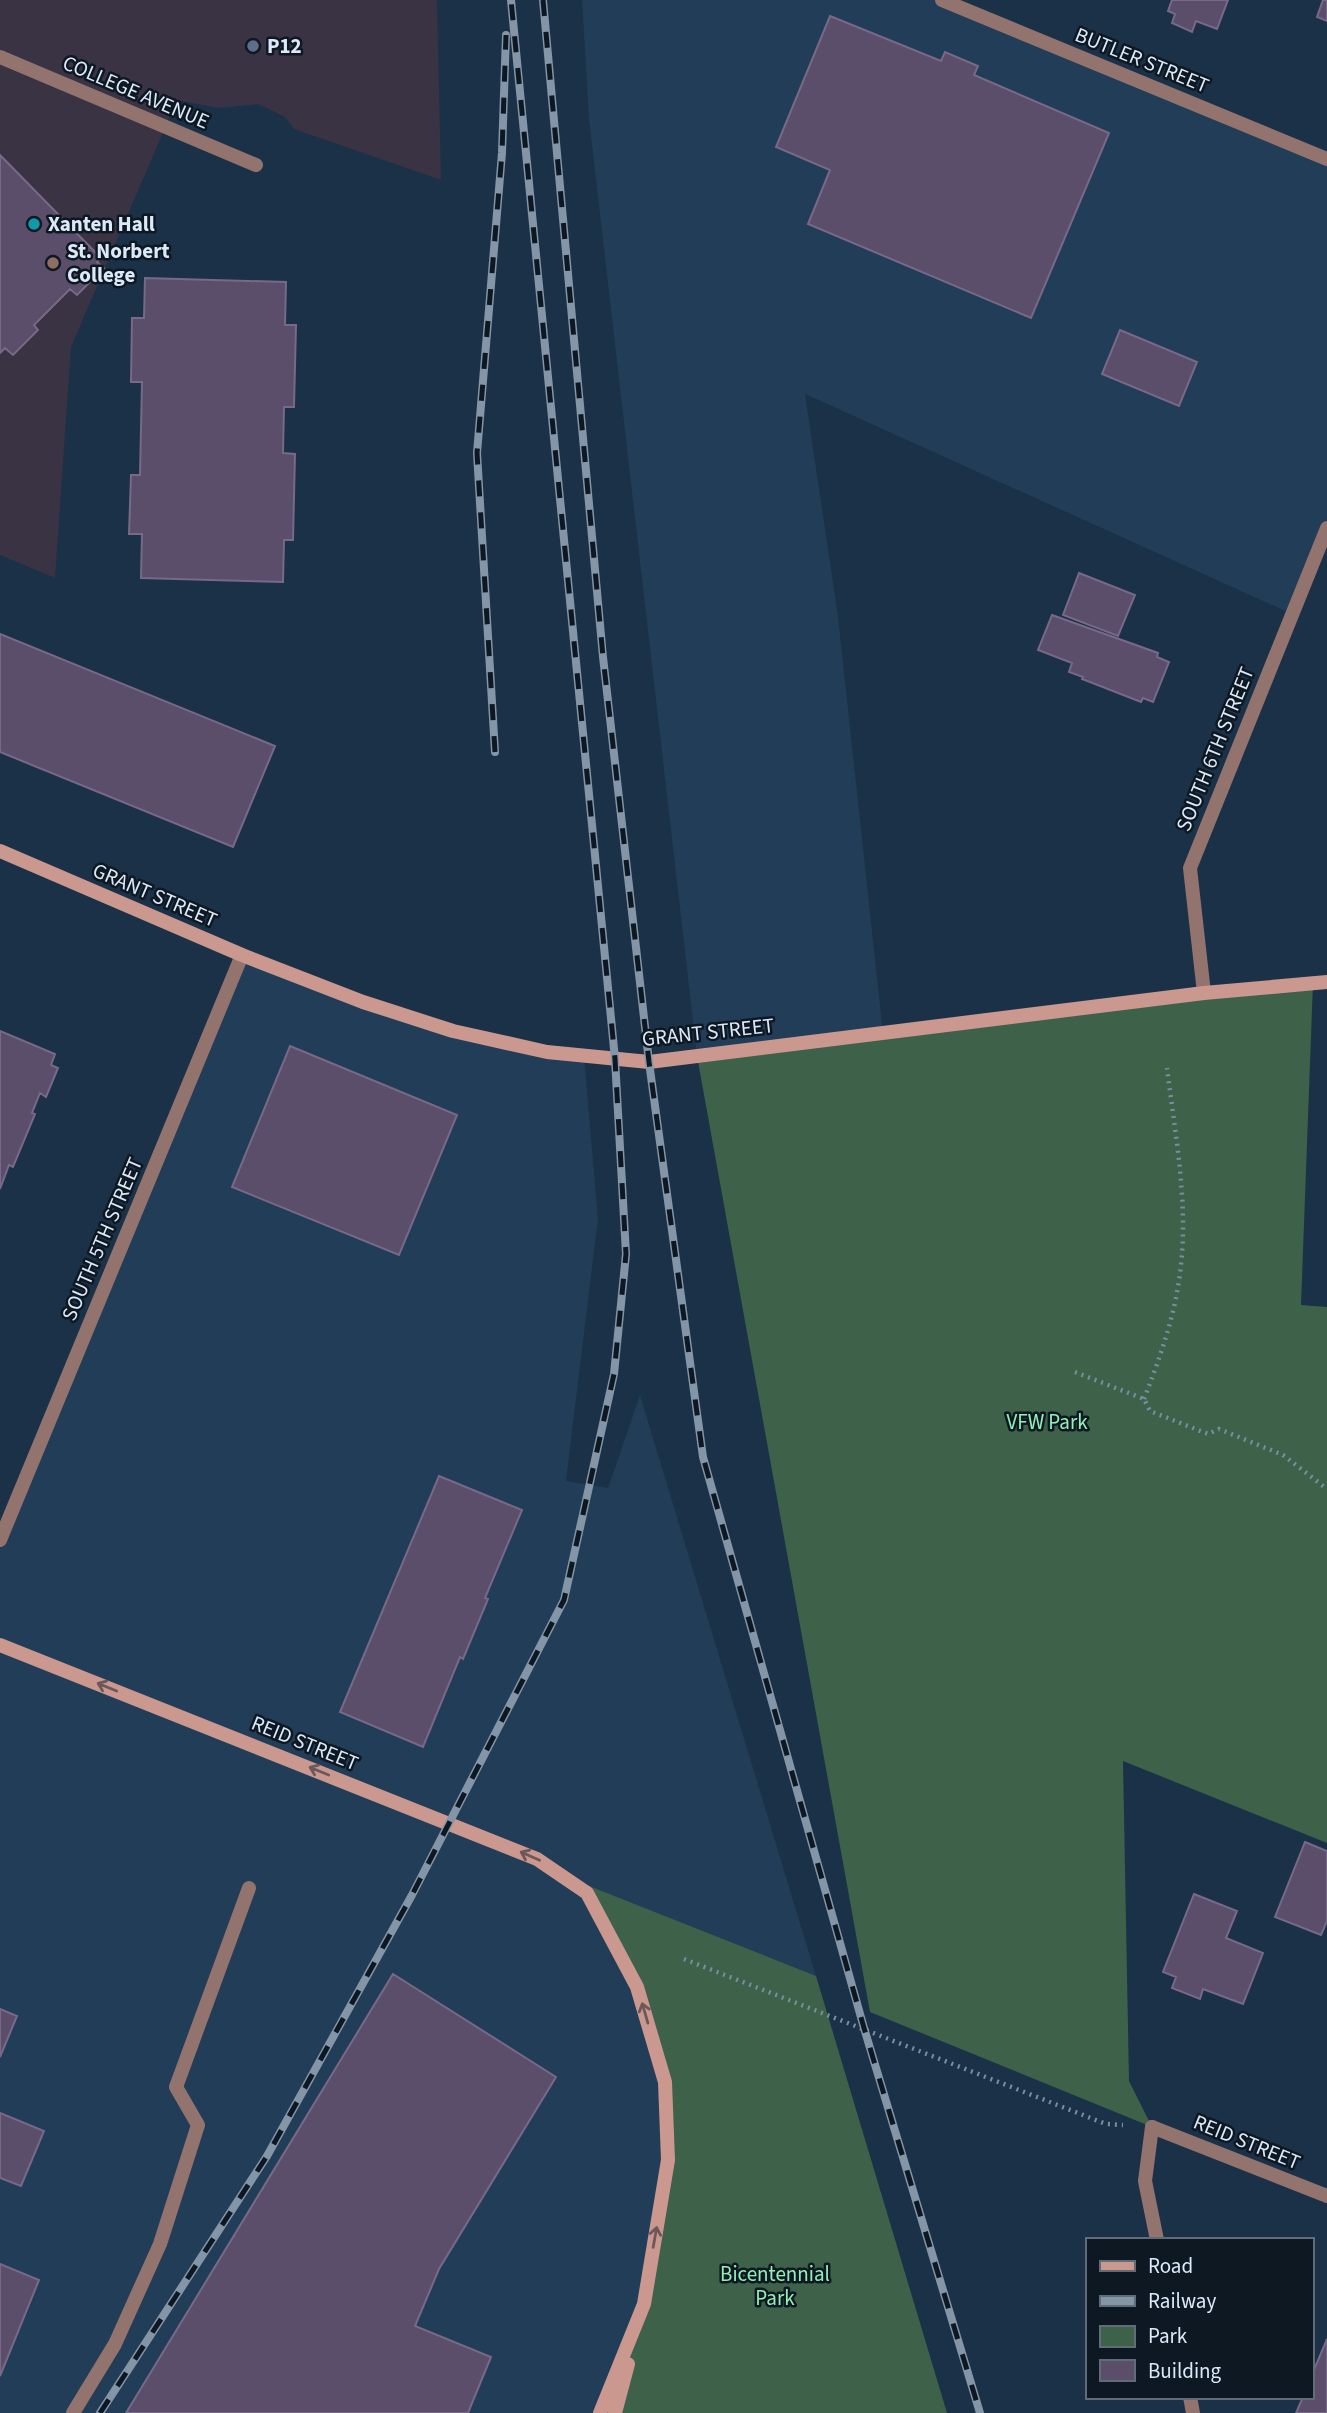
<svg xmlns="http://www.w3.org/2000/svg" width="1327" height="2413" viewBox="0 0 1327 2413" font-family="'Source Sans 3',sans-serif">
	<style>
		.built { fill: #213d57 }
		.education { fill: #3a3343 }
		.green { fill: #3d6149 }
		.building { fill: #5b4e6b; stroke: #776987; stroke-width: 2 }
		.lines { fill: none; stroke-linecap: round; stroke-linejoin: round }
		.path { stroke: #7b8da0; stroke-width: 4.5; stroke-dasharray: 2 5; stroke-linecap: butt }
		.lane { stroke: #92736d; stroke-width: 14 }
		.street { stroke: #92736d; stroke-width: 14 }
		.secondary { stroke: #cb9890; stroke-width: 14 }
		.rail-casing { stroke: #8395a7; stroke-width: 8 }
		.rail { stroke: #0e1822; stroke-width: 5; stroke-dasharray: 16; stroke-linecap: butt }
		.oneway { stroke: #6c5859 }
		.service-dot { fill: #5c6f8a; stroke: #0e1822; stroke-width: 2.5 }
		.culture-dot { fill: #0f9aa8; stroke: #0e1822; stroke-width: 2.5 }
		.education-dot { fill: #8d6e63; stroke: #0e1822; stroke-width: 2.5 }
		.labels { text-anchor: middle; dominant-baseline: central; stroke-width: 5; stroke-linejoin: round; paint-order: stroke }
		.poi-label { font-size: 21px; font-weight: bold; fill: #dbe9f8; stroke: #0e1822; text-anchor: start }
		.street-label { font-size: 21px; fill: #dbe9f8; stroke: #0e1822 }
		.park-label { font-size: 21px; fill: #94efb4; stroke: #0e1822 }
	</style>
	<rect width="100%" height="100%" fill="#1a3147"/>
	<path class="built" d="M582,0H942L1327,159V528L1292,614L805,394L838,616L883,1033L697,1056L589,119Z
		M242,955L453,1031L584,1056L598,1219L566,1481L608,1488L640,1395L816,1976L568,1878L587,1893L637,1987L665,2082L668,2160L644,2304L600,2413H0V1540Z"/>
	<path class="education" d="M0,0H437L441,180L294,129L285,117L258,104L219,108L177,100L71,347L55,578L0,555Z"/>
	<path class="green" d="M1313,983L1301,1305L1327,1307V1843L1123,1761L1129,2081L1152,2127L870,2012L697,1056Z
		M564,1876L816,1976L947,2413H615L668,2160L665,2082L637,1987L587,1893Z"/>
	<path class="building" d="M1172,0H1228L1217,29L1196,21L1192,32L1172,23L1175,14L1168,11Z
		M1323,0H1327V21L1317,17Z
		M830,16L941,61L945,52L978,66L974,75L1109,133L1031,318L808,224L830,170L776,147Z
		M0,155L101,258L97,262L104,268L77,295L70,289L34,325L38,330L13,355L5,348L0,353Z
		M145,278L286,282L285,325H296L294,407H284L283,453L295,454L293,540H284L283,582L141,578L142,534H129L131,475H140L142,382H131L132,318H144Z
		M1120,330L1197,362L1179,406L1102,374Z
		M1079,573L1135,595L1118,636L1063,615Z
		M1052,615L1158,653L1157,657L1169,662L1153,702L1143,698L1141,702L1082,679L1083,677L1069,672L1072,663L1038,650Z
		M0,634L275,746L233,847L0,752Z
		M0,1031L55,1054L51,1065L58,1068L46,1097L40,1093L32,1113L35,1114L13,1167L9,1165L0,1189Z
		M290,1046L457,1115L399,1255L232,1187Z
		M439,1476L522,1510L485,1598L488,1599L463,1659L460,1657L423,1747L340,1712Z
		M1305,1842L1327,1851V1921L1321,1935L1275,1917Z
		M1194,1894L1237,1911L1226,1938L1263,1953L1243,2004L1203,1989L1200,1999L1172,1988L1176,1977L1163,1972Z
		M393,1974L556,2077L439,2269L415,2326L491,2357L468,2413H126Z
		M0,2009L17,2016L0,2057Z
		M0,2113L44,2131L21,2186L0,2178Z
		M0,2264L39,2280L0,2376Z
		M1327,2339V2413H1296L1303,2397H1311V2377Z"/>
	<g class="lines">
		<path class="path" d="M1075,1372L1144,1399L1150,1411L1208,1434L1219,1429L1283,1455L1327,1489
			M1144,1399C1161,1355 1176,1313 1181,1265C1188,1200 1175,1133 1167,1068
			M684,1959L1106,2124L1123,2125"/>
		<path class="lane" d="M1152,2127L1145,2181L1157,2240
			M1190,2397L1193,2413
			M73,2413L115,2344L160,2244L198,2125L176,2087L249,1888"/>
		<path class="street" d="M942,0L1327,159
			M0,57L256,165
			M1204,993L1190,868L1327,528
			M0,1540L242,955
			M1152,2127L1327,2196"/>
		<path class="secondary" d="M0,851L242,955L363,1002L453,1031L547,1052L649,1062L1204,993L1327,982
			M0,1645L537,1859L587,1893L637,1987L665,2082L668,2160L644,2304L600,2413
			M615,2413L628,2364"/>
		<defs>
			<path id="rail" d="M543,0L603,657L649,1062L703,1457L864,2028L980,2413
				M495,752L477,453L502,153L506,35
				M100,2413L267,2156L412,1895L564,1600L614,1374L626,1254L615,1059L511,0"/>
		</defs>
		<use href="#rail" class="rail-casing"/>
		<use href="#rail" class="rail"/>
	</g>
	<defs><path id="oneway-shaft" d="M-6 0H5M1.5-3L5.5 0L1.5 3" fill="none" stroke-width="1.6" stroke-linecap="round" stroke-linejoin="round" transform="scale(1.75)"/></defs>
	<g class="oneway">
		<use href="#oneway-shaft" transform="translate(107 1687) rotate(-158)"/>
		<use href="#oneway-shaft" transform="translate(319 1771) rotate(-158)"/>
		<use href="#oneway-shaft" transform="translate(530 1856) rotate(-156)"/>
		<use href="#oneway-shaft" transform="translate(645 2013) rotate(-106)"/>
		<use href="#oneway-shaft" transform="translate(655 2237) rotate(-80)"/>
	</g>
	<circle class="service-dot" cx="253" cy="46" r="7"/>
	<circle class="culture-dot" cx="34" cy="224" r="7"/>
	<circle class="education-dot" cx="53" cy="263" r="7"/>
	<g class="labels">
		<g class="poi-label">
			<text x="267" y="46">P12</text>
			<text x="48" y="224">Xanten Hall</text>
			<text x="67" y="251">St. Norbert<tspan x="67" dy="24">College</tspan></text>
		</g>
		<g class="street-label">
			<text transform="translate(1142 60) rotate(22)">BUTLER STREET</text>
			<text transform="translate(136 92) rotate(23)">COLLEGE AVENUE</text>
			<text transform="translate(1215 749) rotate(-68)">SOUTH 6TH STREET</text>
			<text transform="translate(155 895) rotate(23)">GRANT STREET</text>
			<text transform="translate(708 1032) rotate(-6)">GRANT STREET</text>
			<text transform="translate(102 1239) rotate(-67)">SOUTH 5TH STREET</text>
			<text transform="translate(305 1743) rotate(22)">REID STREET</text>
			<text transform="translate(1247 2142) rotate(22)">REID STREET</text>
		</g>
		<g class="park-label">
			<text x="1047" y="1422">VFW Park</text>
			<text x="775" y="2274">Bicentennial<tspan x="775" dy="24">Park</tspan></text>
		</g>
	</g>
	<rect x="1086" y="2238" width="228" height="161" fill="#0e1822" stroke="#606c78" stroke-width="2"/>
	<rect x="1100" y="2261" width="35" height="10" fill="#cb9890" stroke="#606c78" stroke-width="2"/>
	<text x="1148" y="2273" font-size="21" fill="#dbe9f8">Road</text>
	<rect x="1100" y="2296" width="35" height="10" fill="#8395a7" stroke="#606c78" stroke-width="2"/>
	<text x="1148" y="2308" font-size="21" fill="#dbe9f8">Railway</text>
	<rect x="1100" y="2326" width="35" height="21" fill="#3d6149" stroke="#606c78" stroke-width="2"/>
	<text x="1148" y="2343" font-size="21" fill="#dbe9f8">Park</text>
	<rect x="1100" y="2360" width="35" height="21" fill="#5b4e6b" stroke="#606c78" stroke-width="2"/>
	<text x="1148" y="2378" font-size="21" fill="#dbe9f8">Building</text>
</svg>
